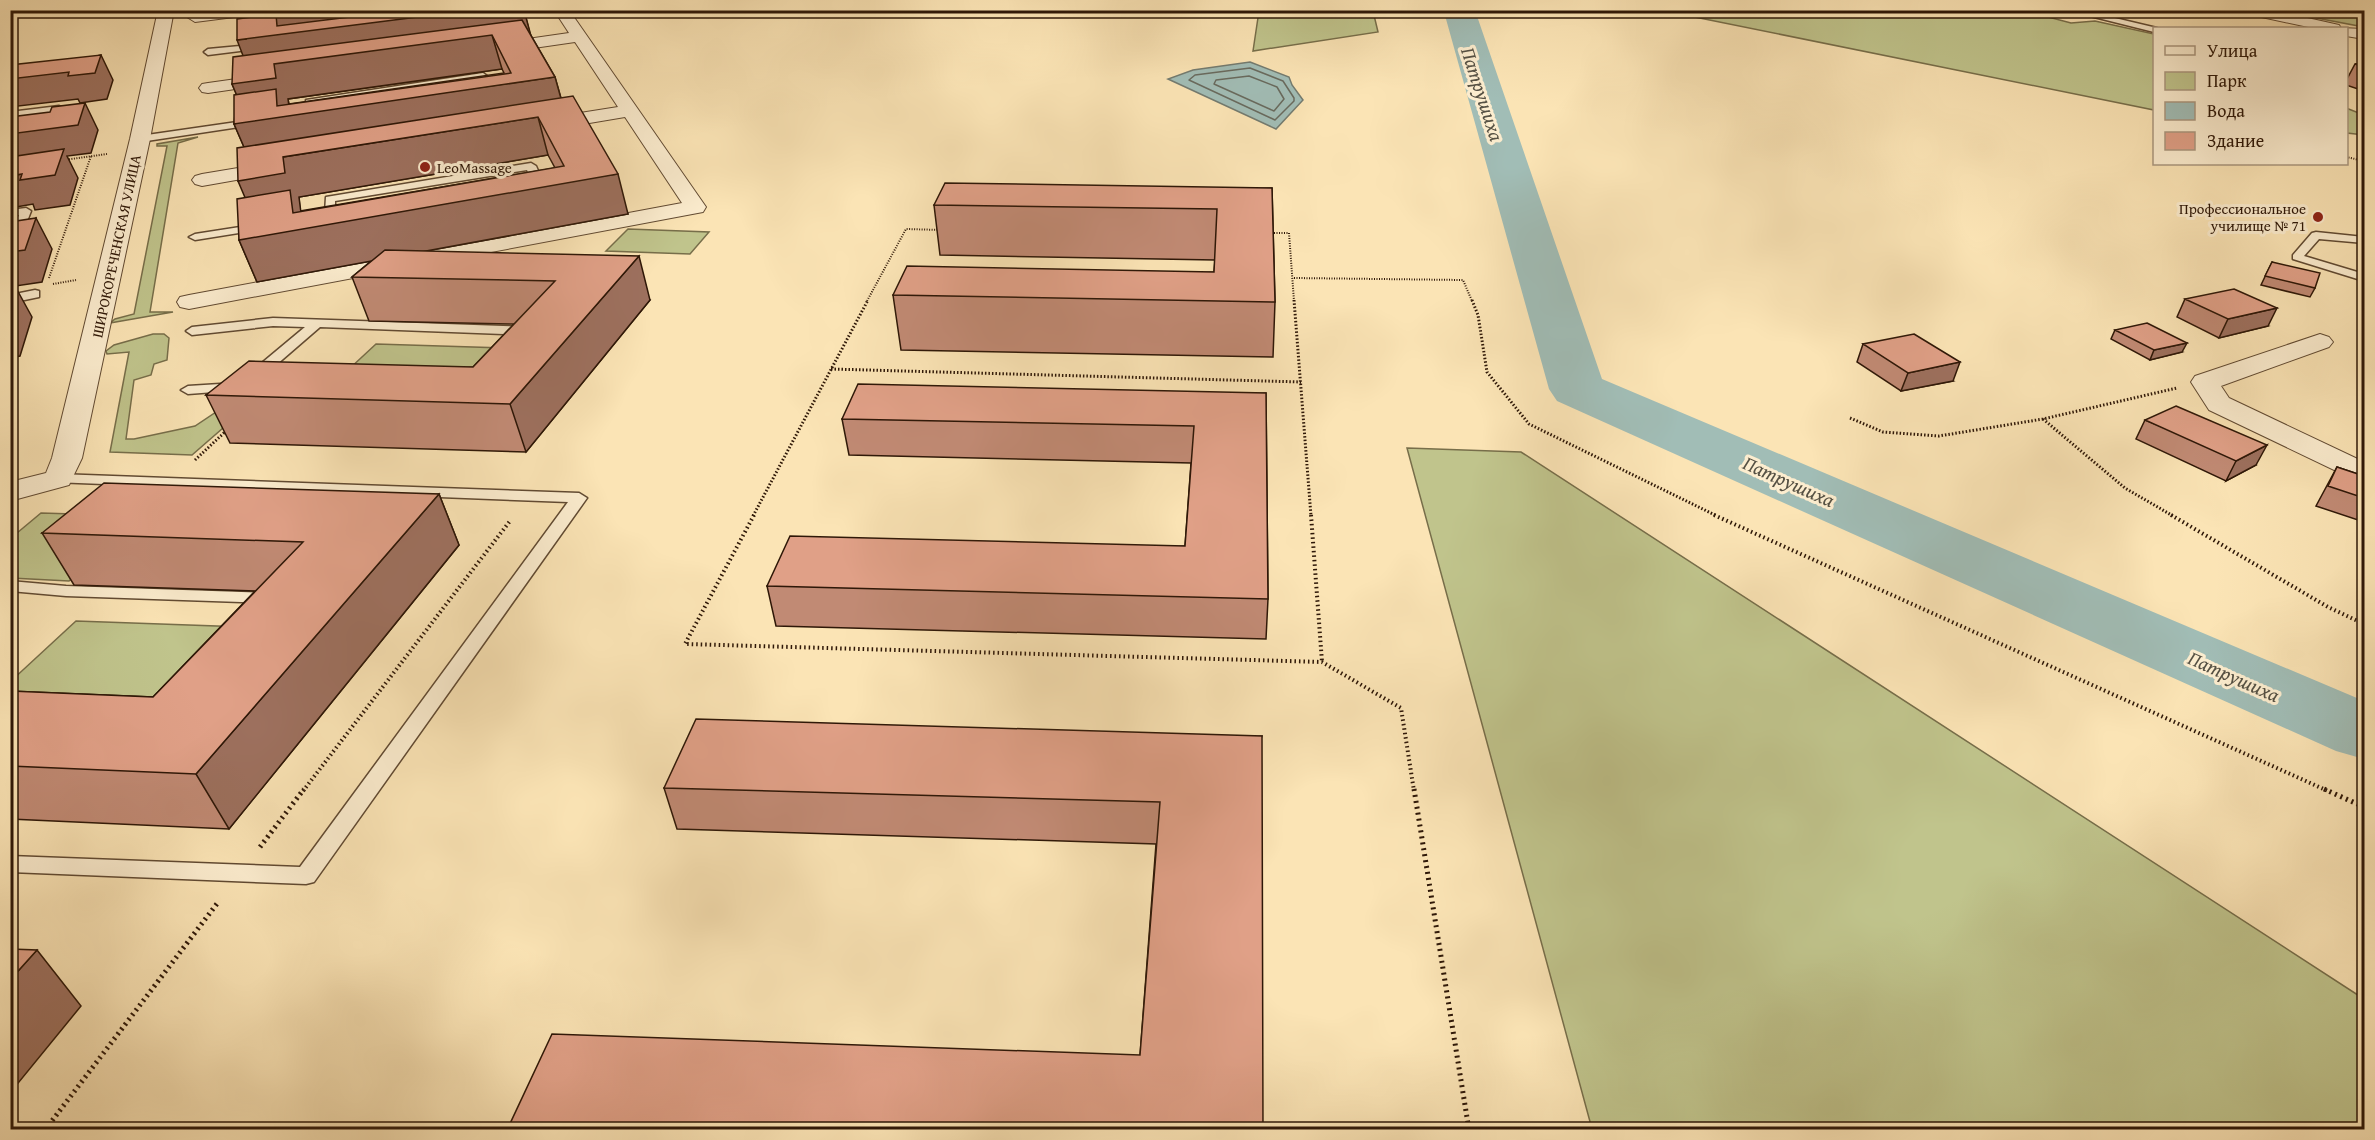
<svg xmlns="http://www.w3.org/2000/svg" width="2375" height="1140" viewBox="0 0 2375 1140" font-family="'Gentium Book Plus',serif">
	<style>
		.green { fill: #c0c48c; stroke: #776e4a; stroke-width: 1.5 }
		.water { fill: #a1bdb6; stroke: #737b70; stroke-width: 1.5 }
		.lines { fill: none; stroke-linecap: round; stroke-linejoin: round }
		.shore { stroke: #686a5e; stroke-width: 1.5 }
		.river { fill: #a1bdb6; fill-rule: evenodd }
		.lane-casing { stroke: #614a32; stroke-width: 3 }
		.street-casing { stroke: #614a32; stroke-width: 2 }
		.path-far3 { stroke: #2e1707; stroke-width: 2; stroke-dasharray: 1 1.5; stroke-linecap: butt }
		.path-far2 { stroke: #2e1707; stroke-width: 3; stroke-dasharray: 1.5 2; stroke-linecap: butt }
		.path-far1 { stroke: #2e1707; stroke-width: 4; stroke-dasharray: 1.5 3; stroke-linecap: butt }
		.path { stroke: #2e1707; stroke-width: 5; stroke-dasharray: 2 4; stroke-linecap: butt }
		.lane { fill: #fcedcf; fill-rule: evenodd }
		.street { fill: #fcedcf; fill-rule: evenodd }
		.wall { fill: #c18a74; stroke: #2e1707; stroke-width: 1.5; fill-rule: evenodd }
		.shaded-wall { fill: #9d705e; stroke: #2e1707; stroke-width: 1.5 }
		.building { fill: #e0a087; stroke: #2e1707; stroke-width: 1.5 }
		.poi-dot { fill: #8f2418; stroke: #fcedcf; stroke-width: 2 }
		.labels { text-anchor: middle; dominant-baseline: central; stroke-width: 6; stroke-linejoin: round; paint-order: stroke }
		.far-poi-label { font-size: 15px; fill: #2e1707; stroke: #fcedcf; text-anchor: start }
		.far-street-label { font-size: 15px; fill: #2e1707; stroke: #fcedcf }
		.water-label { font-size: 20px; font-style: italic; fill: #565144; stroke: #fcedcf }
	</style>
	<rect width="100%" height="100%" fill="#fbe4b5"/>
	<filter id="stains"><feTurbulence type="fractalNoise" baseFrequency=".00333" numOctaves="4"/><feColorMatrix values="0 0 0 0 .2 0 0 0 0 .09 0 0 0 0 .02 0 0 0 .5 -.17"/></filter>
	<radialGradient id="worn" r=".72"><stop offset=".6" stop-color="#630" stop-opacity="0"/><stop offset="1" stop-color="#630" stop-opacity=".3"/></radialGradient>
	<path class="green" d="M2022,10L2071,23L2095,21L2154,34V110L1665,11Z
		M1259,11H1373L1378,32L1253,51Z
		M2280,11H2364V27Z
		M2346,108L2364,115V135L2347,133Z
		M198,137L178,143L150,312H173L110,323L115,319L134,314L167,146H157V144Z
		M628,229L709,232L690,254L606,251Z
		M153,334H164L169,338L167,360L154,364L151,375L134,380L126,439H134L195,426L243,394L261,395L192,455L110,452L129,352L107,354L106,351L114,345Z
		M376,344L504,348L467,387L334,383Z
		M1407,448L1521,452L2364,999V1129H1592Z
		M41,513L236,519L133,526L69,581L11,578V538Z
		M76,621L244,627L177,699L11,692V681Z"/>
	<path class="water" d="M1250,62L1289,77L1292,85L1303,100L1276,129L1168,79L1193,70Z"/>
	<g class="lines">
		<path class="shore" d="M1250,68L1283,81L1294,98V101L1275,120L1189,80L1195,75Z
			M1249,76L1277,87L1284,99L1274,111L1214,84L1216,80Z"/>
		<path class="river" d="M1441,10H1472L1478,19L1602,379L2364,701V759L2336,751L1557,401L1549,389L1446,19Z"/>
		<defs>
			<path id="lane" d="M2066,10H2081L2157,28H2154V32Z
				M261,44L265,46L264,48L208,55L204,52L208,49Z
				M483,73L487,76L503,105L501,107L314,136L309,133L306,100ZM480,79L492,103L318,129L314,104Z
				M2364,75V81L2346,84V78Z
				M59,106L64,109L60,121L55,124L50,121L53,112L10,118V112Z
				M257,119L262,122L260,124L140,142L135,139L140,136Z
				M531,163L536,166L547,191L546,193H538L527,170L335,201V217L320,220L315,217L325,213L326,197Z
				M26,208L31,211L16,250L10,253V235L19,215L10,216V210Z
				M259,224L265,227L263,229L195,240L189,237L195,234Z
				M2316,232L2364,237V243L2319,239L2304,256L2364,274V281L2293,259V255L2312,233Z
				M35,290L39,291V297L10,303V295Z
				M273,318L530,327L536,331L530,335L320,327L261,378H251L249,375L251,372L305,327L273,326L192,335L186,331L192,327Z
				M236,383L241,384L243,387L241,390L188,394L181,390L188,386Z
				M58,474L579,493L587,498L314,882L306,884L10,872V856L300,867L568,502L53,482L50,479Z
				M10,581L66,586L270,593L276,594L278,598L276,602L270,603L66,596L10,591Z"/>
			<path id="street" d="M158,10H174L150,139L82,458L69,485L10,501V482L46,473L52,458L130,139Z
				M209,10H257L250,15L195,22L187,17L189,14Z
				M554,10H569L706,207L703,212L189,309L180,307L177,302L180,297L189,295L682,203L625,117L542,131L535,129L533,125L535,121L542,119L618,107L575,42L492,54L484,49L492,44L569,33Z
				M2241,10H2272L2339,25L2341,28L2364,29V39L2346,36V28H2313L2243,13Z
				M278,73L284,74L287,78L284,82L208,93L202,92L199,88L202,84L208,83Z
				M281,161L288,163L291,167L288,171L202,186L195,184L192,180L195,176L202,174Z
				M2320,334L2329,337L2333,342L2329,347L2221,386L2229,398L2364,462V482L2353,479L2209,410L2191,382L2195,376Z"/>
		</defs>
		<use href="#lane" class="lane-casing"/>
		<use href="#street" class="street-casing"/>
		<path class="path-far3" d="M2346,157L2364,161
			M64,160L107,154
			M1269,233H1289L1294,301
			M49,278L91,156
			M1294,278L1463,280L1472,301
			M53,284L76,280
			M867,301L906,229L941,230"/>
		<path class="path-far2" d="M1294,300L1311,516
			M1472,300L1478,315L1487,372L1529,424L1717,516
			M831,369L1301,382
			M1850,418L1883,432L1939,436L2043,419L2177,388
			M2043,419L2125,488L2173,516
			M195,460L227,430
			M753,516L868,300"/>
		<path class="path-far1" d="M754,515L685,644L1322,662L1401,708L1414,791
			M1311,515L1322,662
			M1714,515L2328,791
			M2171,515L2328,607L2364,624
			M303,791L510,521"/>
		<path class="path" d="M1414,789L1469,1130
			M2324,789L2364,807
			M260,847L304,789
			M45,1130L219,901"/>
		<use href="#lane" class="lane"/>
		<use href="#street" class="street"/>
	</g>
	<path class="wall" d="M235,10H524L530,34L555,77L561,98L628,214L426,251L650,300L526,452L230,443L206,395L473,367L514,324L369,321L352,277L371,261L257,282L239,240L245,198L244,147L234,124L237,95L232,84L243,56L238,19ZM502,69L504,73L289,104L288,99ZM548,155L555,168L300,211L299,197Z
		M2364,63V91L2346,85V81L2355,64Z
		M1272,188L1275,302L1273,357L901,350L893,295L1214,272L1215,260L940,255L934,205Z
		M2272,262L2315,288L2310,297L2261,285Z
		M2185,299L2268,326L2219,338L2177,317Z
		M2115,330L2182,352L2150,360L2111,339Z
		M1863,344L1953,381L1901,391L1857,362Z
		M2364,377V389L2359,387Z
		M1266,393L1268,599L1266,639L776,626L767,586L1185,546L1191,463L849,455L842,419Z
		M2145,420L2256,465L2226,481L2136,439Z
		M2337,467L2364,476V522L2316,506Z
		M439,494L459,545L229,829L10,819V691L153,697L255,591L74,585L42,533Z
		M1262,736L1140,1055L1156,844L677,829L664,788Z"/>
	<path class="shaded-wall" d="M14,10H19V12L17,18H10V12Z
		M240,10H524L531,36L492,35L502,69L288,99L290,114L555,77L565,113L250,161L234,124L247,120L232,84L250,74L237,40L246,39L235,11Z
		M101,55L113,80L107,99L80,103L78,99L10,107V79Z
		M85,103L98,130L91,153L67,156L78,178L70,205L35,210L33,204L10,208V176L22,174L55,175L10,164V134Z
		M538,117L548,155L299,197L301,213L618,174L628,214L257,282L239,240L255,221L238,181L283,157Z
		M36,218L52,249L42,282L15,286L32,317L20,356L10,358V252Z
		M639,256L650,300L526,452L510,404Z
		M2277,308L2268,326L2219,338L2228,319Z
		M2187,343L2182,352L2150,360L2154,350Z
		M1960,362L1953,381L1901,391L1908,373Z
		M2267,445L2256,465L2226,481L2236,461Z
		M439,494L459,545L229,829L196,774Z
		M37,950L81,1006L10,1093V980Z"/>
	<path class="building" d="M407,10H473L237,40V19L276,14L277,26Z
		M522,20L555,77L234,124V95L276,89L277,106L511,73L492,35L274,64L276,78L232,84L233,57Z
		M101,55L95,73L68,76L69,72L10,79V65Z
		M2364,63V67L2355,64Z
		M573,96L618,174L239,240L237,199L290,190L293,213L564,166L538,117L283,157L285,173L238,181L237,148Z
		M85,103L78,125L10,134V117L50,112L52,107Z
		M64,149L55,175L20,180L22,174L10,176V157Z
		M945,183L1272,188L1275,302L893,295L907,266L1214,272L1217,209L934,205Z
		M36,218L25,250L10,252V222Z
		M385,250L639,256L510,404L206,395L249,361L473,367L555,281L352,277Z
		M2272,262L2320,273L2315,288L2265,276Z
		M14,284L10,293V285Z
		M2234,289L2277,308L2228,319L2185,299Z
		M2147,323L2187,343L2154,350L2115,330Z
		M1914,334L1960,362L1908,373L1863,344Z
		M858,384L1266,393L1268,599L767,586L790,536L1185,546L1194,426L842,419Z
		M2176,406L2267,445L2236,461L2145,420Z
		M2337,467L2364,476V498L2328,486Z
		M104,483L439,494L196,774L10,766V691L153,697L303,542L42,533Z
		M696,719L1262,736L1263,1130H507L552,1034L1140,1055L1160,802L664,788Z
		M10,949L37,950L10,980Z"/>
	<g class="poi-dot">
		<circle cx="425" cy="167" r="6"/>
		<circle cx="2318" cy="217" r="6"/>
	</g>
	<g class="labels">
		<g class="far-poi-label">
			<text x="437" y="167">LeoMassage</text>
			<text x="2306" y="208" text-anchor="end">Профессиональное<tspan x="2306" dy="17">училище № 71</tspan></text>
		</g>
		<g class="far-street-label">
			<text transform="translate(116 246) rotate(-78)">ШИРОКОРЕЧЕНСКАЯ УЛИЦА</text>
		</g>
		<g class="water-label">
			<text transform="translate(1483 94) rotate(72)">Патрушиха</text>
			<text transform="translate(1789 481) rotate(24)">Патрушиха</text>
			<text transform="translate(2234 676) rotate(24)">Патрушиха</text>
		</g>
	</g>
	<rect width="2375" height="1140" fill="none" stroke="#fbe4b5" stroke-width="36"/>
	<rect x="12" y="12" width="2351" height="1116" fill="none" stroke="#2e1707" stroke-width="3"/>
	<rect x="18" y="18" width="2339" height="1104" fill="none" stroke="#2e1707" stroke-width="1.5"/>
	<rect x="2153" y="27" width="195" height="138" fill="#fcedcf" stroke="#aa977f" stroke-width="1.5"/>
	<rect x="2165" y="46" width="30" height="9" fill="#fcedcf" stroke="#aa977f" stroke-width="1.5"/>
	<text x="2207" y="57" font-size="18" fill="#2e1707">Улица</text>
	<rect x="2165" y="72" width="30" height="18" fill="#c0c48c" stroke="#aa977f" stroke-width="1.5"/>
	<text x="2207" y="87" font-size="18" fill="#2e1707">Парк</text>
	<rect x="2165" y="102" width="30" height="18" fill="#a1bdb6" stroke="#aa977f" stroke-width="1.5"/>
	<text x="2207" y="117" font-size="18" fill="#2e1707">Вода</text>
	<rect x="2165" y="132" width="30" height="18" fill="#e0a087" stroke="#aa977f" stroke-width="1.5"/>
	<text x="2207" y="147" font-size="18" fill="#2e1707">Здание</text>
	<rect width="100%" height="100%" filter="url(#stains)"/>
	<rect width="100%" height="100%" fill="url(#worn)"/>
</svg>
